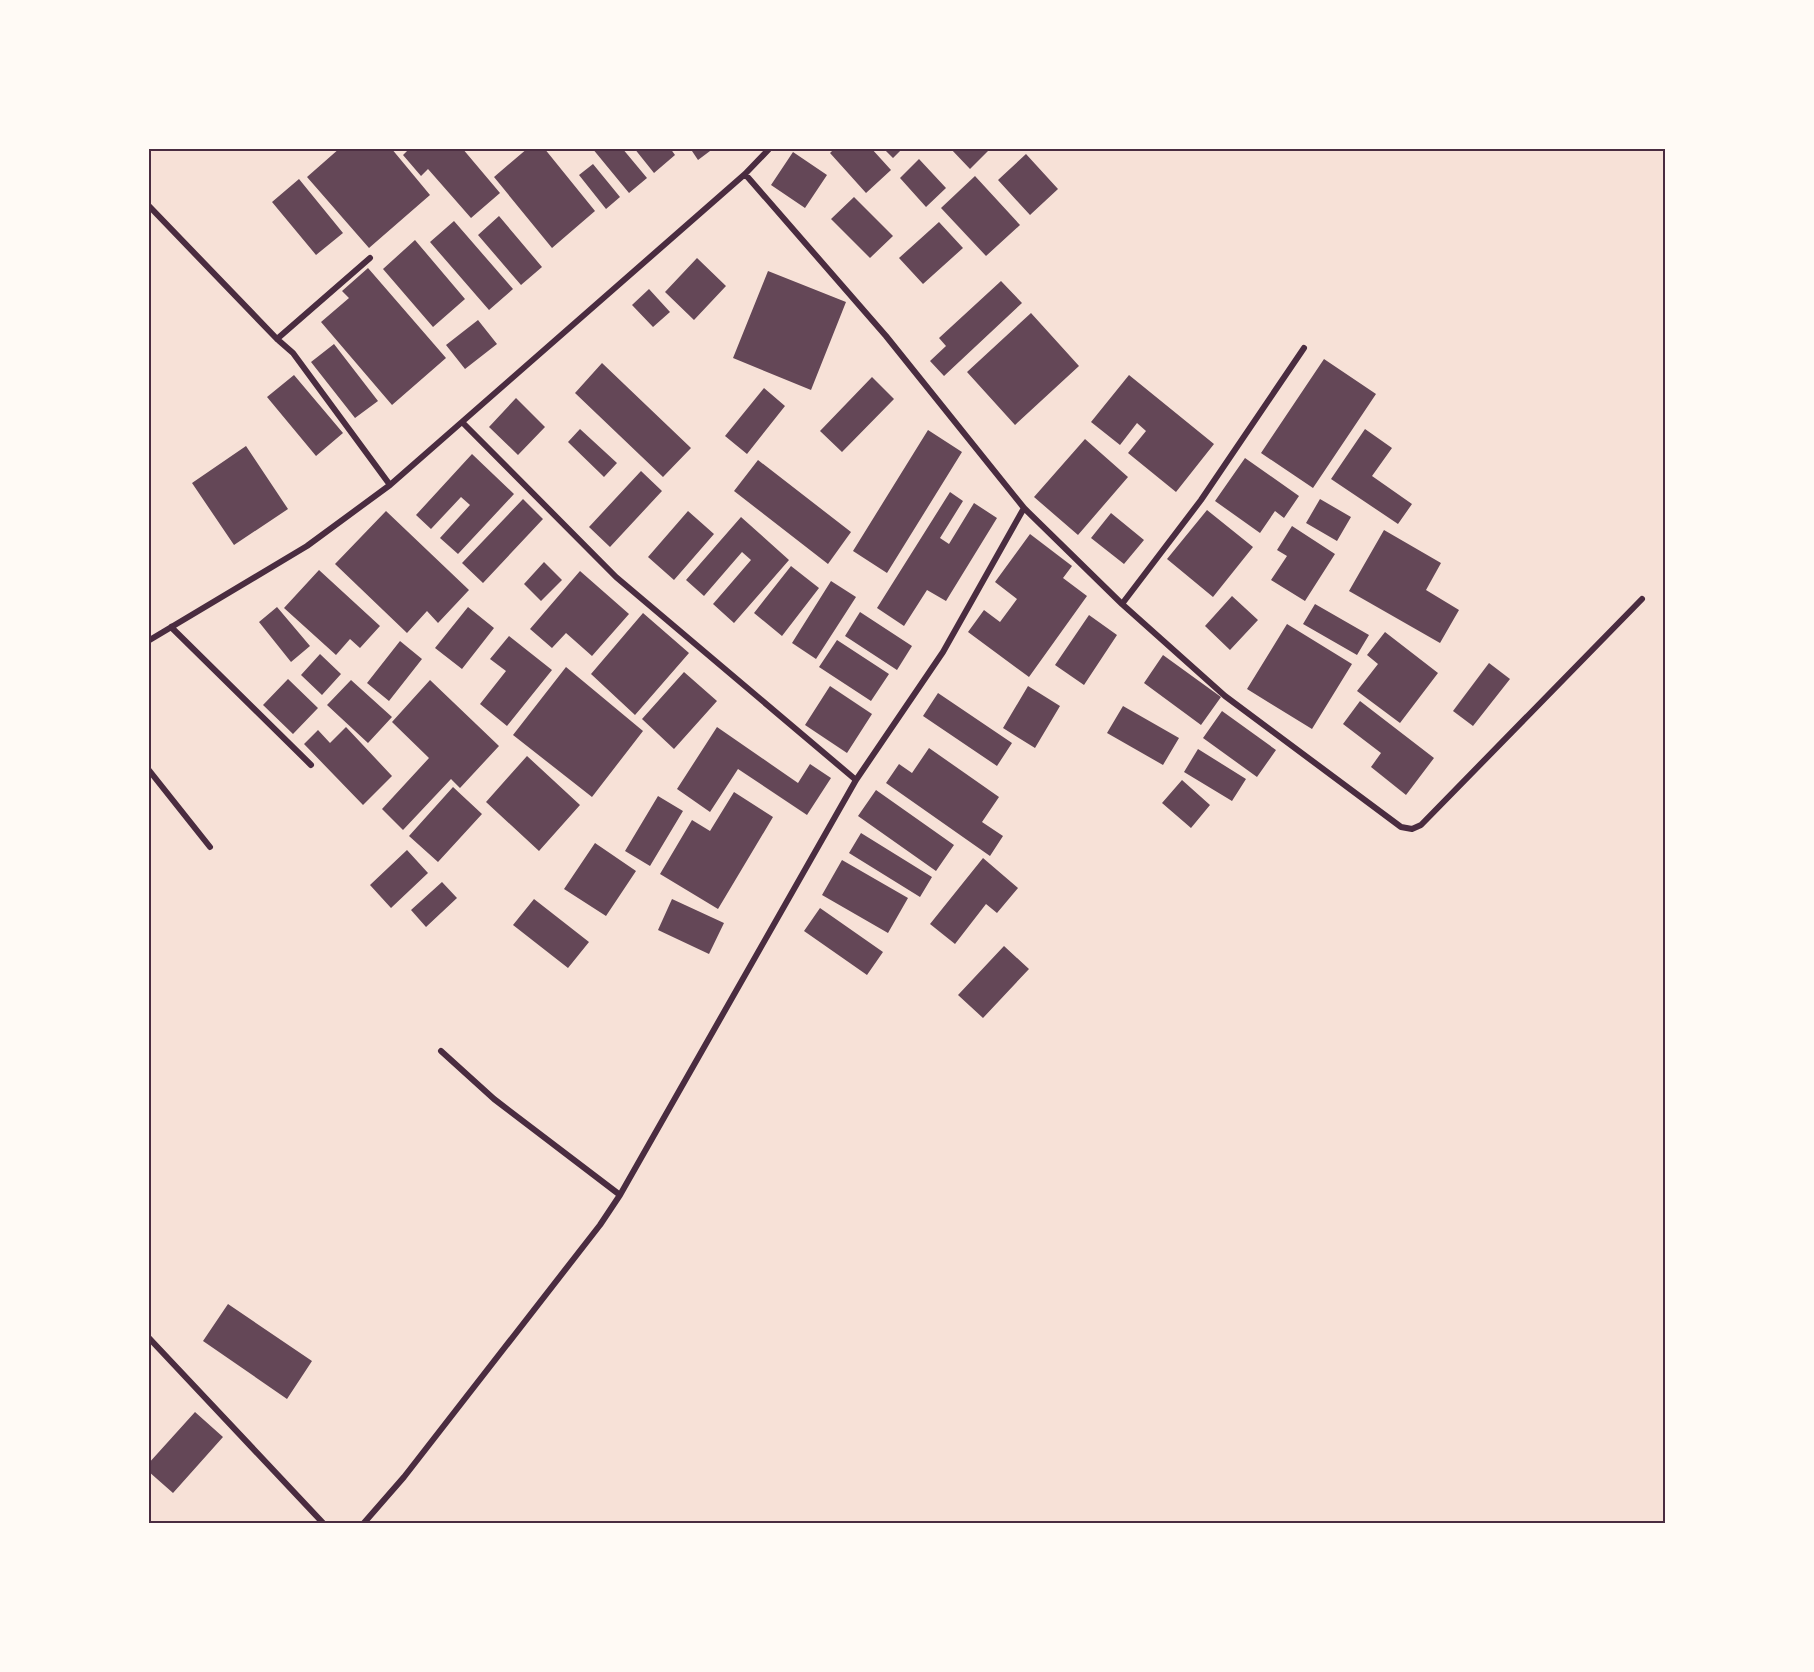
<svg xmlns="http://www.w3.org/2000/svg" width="1814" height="1672" viewBox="0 0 1814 1672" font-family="Rubik,sans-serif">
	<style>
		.building { fill: #644757 }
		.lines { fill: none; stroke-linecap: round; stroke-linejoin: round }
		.minor { stroke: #4a2c40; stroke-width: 6 }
		.neatline { fill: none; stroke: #4a2c40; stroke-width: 2 }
	</style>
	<rect width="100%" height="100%" fill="#f7e1d7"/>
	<path class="building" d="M340,148H391L430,195L369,248L307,177Z
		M410,148H462L500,193L471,218L428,169L421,176L403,155Z
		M528,148H544L595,211L552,248L494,177Z
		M592,148H622L647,178L629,193Z
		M634,148H670L675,155L654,173Z
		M690,148H714L698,160Z
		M835,148H871L891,170L866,193L830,153Z
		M883,148H903L893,158Z
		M950,148H991L970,169Z
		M793,152L827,175L805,208L771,185Z
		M1026,154L1058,189L1030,215L998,180Z
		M919,159L946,188L926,207L900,178Z
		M593,164L620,197L606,209L579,175Z
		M975,176L1020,225L986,256L941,208Z
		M299,179L343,233L316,255L272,202Z
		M854,197L893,236L870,258L831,219Z
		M499,216L542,267L521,285L478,235Z
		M454,221L513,289L489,310L430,242Z
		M939,222L963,248L923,284L899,258Z
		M415,240L465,299L433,327L383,269Z
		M697,258L726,286L694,320L665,292Z
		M368,268L446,358L392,405L321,322L349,298L342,291Z
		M768,271L846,302L811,390L733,358Z
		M1001,281L1022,303L944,376L930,361L946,346L939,338Z
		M649,289L670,312L653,327L632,305Z
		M1031,313L1079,366L1015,425L967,372Z
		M478,320L497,344L465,369L446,345Z
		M334,344L378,401L355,418L311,362Z
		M1324,359L1376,394L1313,488L1261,453Z
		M602,363L691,448L663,477L575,393Z
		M294,375L343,433L316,456L267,397Z
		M1129,375L1214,444L1176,492L1128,453L1146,431L1137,423L1120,445L1091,422Z
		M872,377L894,399L842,452L820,431Z
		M764,388L785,406L747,454L725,436Z
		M516,398L545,427L518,455L489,427Z
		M580,429L617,463L604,477L568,442Z
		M1365,429L1392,448L1372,476L1412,504L1398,524L1331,479Z
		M928,430L962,452L887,573L853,551Z
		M1085,439L1128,477L1078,535L1034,497Z
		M246,446L288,509L234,545L192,483Z
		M472,454L514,494L458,554L440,538L470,505L461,497L431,529L416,515Z
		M1245,458L1299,496L1284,518L1275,511L1260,533L1215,501Z
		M758,460L851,532L828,564L734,491Z
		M641,471L662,491L610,547L589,527Z
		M950,492L963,501L940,538L949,544L974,503L997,518L946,601L927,590L904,626L877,608Z
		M523,499L543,519L483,583L462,563Z
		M1320,499L1351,517L1337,541L1306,523Z
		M1207,510L1253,547L1213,597L1167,559Z
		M386,511L469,590L438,623L427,611L407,633L335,564Z
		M688,511L714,534L674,580L648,557Z
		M1111,513L1144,540L1124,564L1091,538Z
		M741,517L789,560L734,623L713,604L751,560L742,552L704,596L686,580Z
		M1292,526L1335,554L1305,601L1271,580L1287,556L1277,550Z
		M1384,530L1441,563L1426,590L1459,610L1440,643L1349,591Z
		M1030,534L1072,566L1063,578L1087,596L1029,677L968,632L984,610L1000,622L1017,599L995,582Z
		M544,562L562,580L541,601L524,584Z
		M791,566L819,588L782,636L754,613Z
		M319,570L380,626L360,648L350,639L336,655L284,608Z
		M580,571L629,614L592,656L566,633L552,648L530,629Z
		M831,581L856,597L816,659L792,643Z
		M1232,596L1258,620L1230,650L1205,626Z
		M1315,604L1369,635L1357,655L1303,624Z
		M277,607L310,646L291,662L259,622Z
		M468,607L494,628L462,669L435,648Z
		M860,612L912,646L897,670L845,636Z
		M643,613L689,653L635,715L591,674Z
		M1089,615L1117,635L1084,685L1055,665Z
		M1287,624L1352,664L1312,729L1247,689Z
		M1385,632L1438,673L1400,723L1357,691L1378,664L1367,655Z
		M509,636L552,670L507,726L480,704L506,671L490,659Z
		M837,640L889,674L871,701L819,667Z
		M400,641L422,659L389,701L367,683Z
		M320,654L341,674L322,695L301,675Z
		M1163,655L1221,697L1201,725L1144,683Z
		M1489,663L1510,679L1473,726L1453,711Z
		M566,667L643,731L592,797L513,735Z
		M684,672L717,701L674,749L642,719Z
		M288,679L318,708L293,734L263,705Z
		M351,680L392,717L368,743L327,705Z
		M430,680L499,746L460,788L451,779L403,830L382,809L429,758L392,722Z
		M830,686L872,714L847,753L805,725Z
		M1028,686L1060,706L1035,748L1003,728Z
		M938,693L1012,743L997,766L923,716Z
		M1360,701L1434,758L1406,795L1371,767L1381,753L1343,724Z
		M1123,706L1179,738L1163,765L1107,733Z
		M1222,711L1276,750L1257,777L1203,738Z
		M346,727L392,776L363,805L304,744L318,730L330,743Z
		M717,727L798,783L810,764L831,778L807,815L738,769L710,812L677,789Z
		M929,748L999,797L982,822L1003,836L990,856L886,783L899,764L912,773Z
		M1198,749L1246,779L1232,801L1184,772Z
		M527,756L580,805L539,851L486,802Z
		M1182,780L1210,805L1191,828L1162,803Z
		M453,787L482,814L438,862L409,836Z
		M876,790L954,845L936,871L858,816Z
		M734,792L773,817L718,909L660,874L692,820L710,831Z
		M658,796L683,811L650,866L625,851Z
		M861,833L932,877L920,897L849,853Z
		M595,843L636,871L606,916L564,889Z
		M407,850L428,873L391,908L370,885Z
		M983,858L1018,888L997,913L986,904L955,944L930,924Z
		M842,860L908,898L888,933L822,895Z
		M442,882L457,898L426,927L411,910Z
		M534,899L589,942L568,968L513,925Z
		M672,899L724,923L709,954L658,930Z
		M820,908L883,952L867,975L804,931Z
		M1004,946L1029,969L983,1018L958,995Z
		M228,1304L312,1361L287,1399L203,1341Z
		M195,1412L223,1437L173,1493L148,1471V1464Z"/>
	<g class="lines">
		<path class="minor" d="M745,174L886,336L1024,508L1122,604L1225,696L1401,827L1412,829L1421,825L1642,599
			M148,205L277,339L293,353L390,485
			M277,339L370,258
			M463,423L616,577L856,780L943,652L1024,508
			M1122,604L1201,500L1304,348
			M171,627L311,765
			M148,641L307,546L390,485L745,174L770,148
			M148,769L210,847
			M441,1051L494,1099L620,1195
			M148,1337L324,1524
			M363,1524L404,1477L600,1225L620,1195L856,780"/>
	</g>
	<rect width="1814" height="1672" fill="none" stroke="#fffaf5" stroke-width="300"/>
	<rect x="150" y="150" width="1514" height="1372" class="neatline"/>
</svg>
